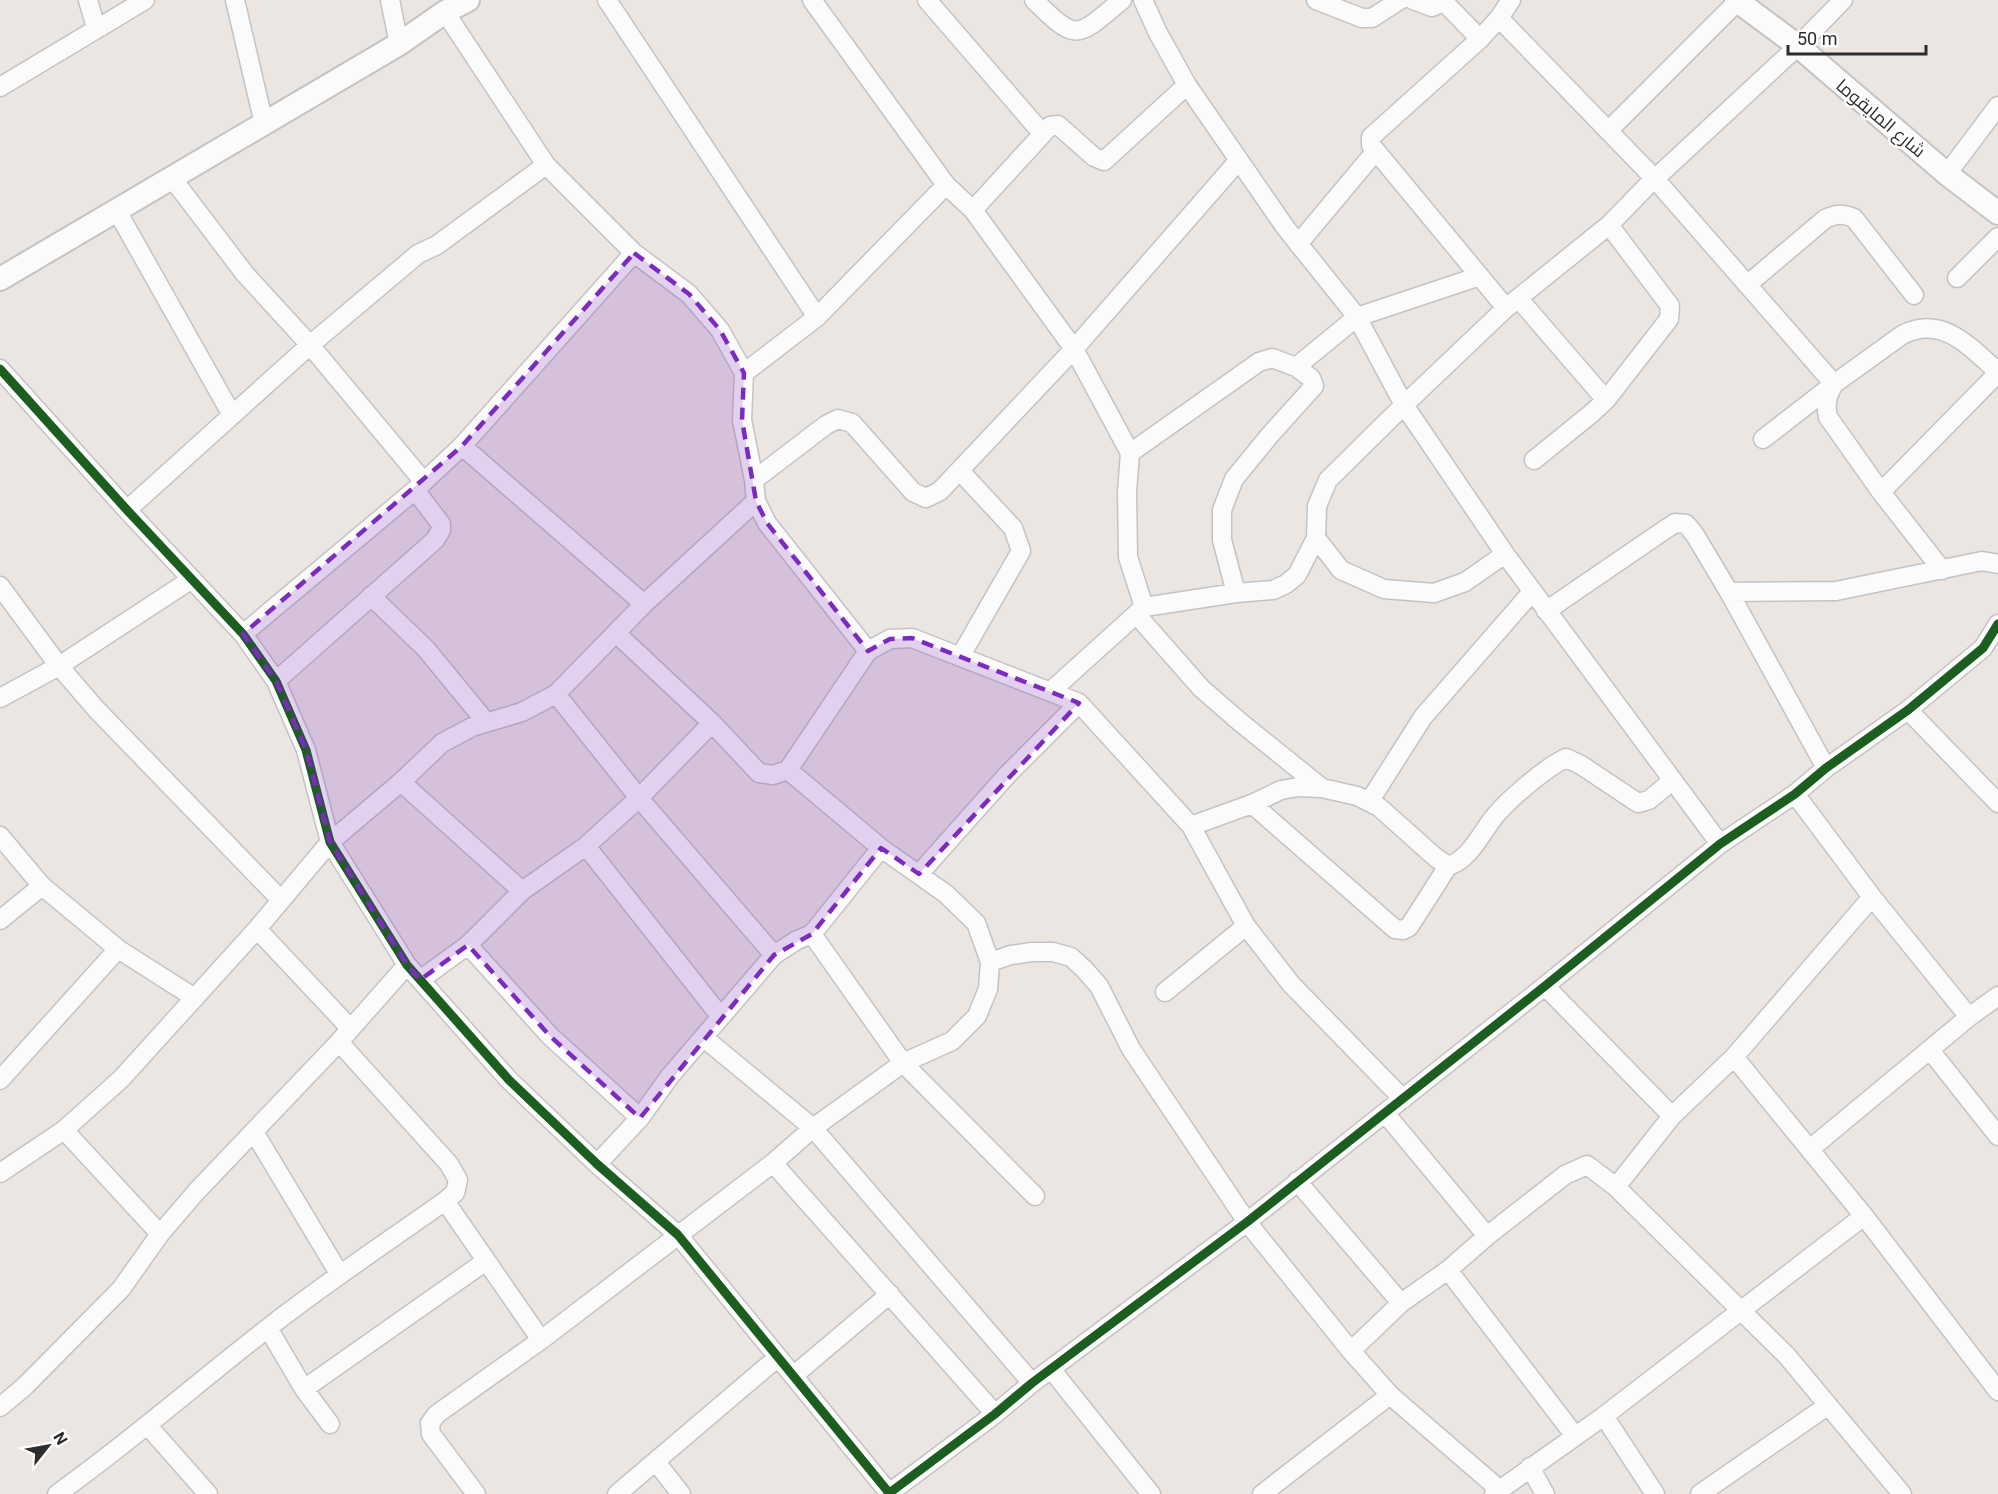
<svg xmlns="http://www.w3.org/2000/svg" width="1998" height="1494" viewBox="0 0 1998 1494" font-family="Roboto,Cairo,sans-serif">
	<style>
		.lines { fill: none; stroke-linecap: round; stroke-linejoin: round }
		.minor-casing { stroke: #c4c3c3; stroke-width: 21 }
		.tertiary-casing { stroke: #c4c3c3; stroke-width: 26 }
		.minor { stroke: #fcfbfb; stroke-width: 18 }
		.tertiary { stroke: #fcfbfb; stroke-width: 22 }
		.cycleway-casing { stroke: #fff; stroke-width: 13 }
		.cycleway { stroke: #1b5e20; stroke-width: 9 }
		.marked { fill: #7b2cbf; fill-opacity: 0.2; stroke: #7b2cbf; stroke-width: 4.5; stroke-dasharray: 12 8; stroke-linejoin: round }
		.labels { text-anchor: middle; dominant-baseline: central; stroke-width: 5; stroke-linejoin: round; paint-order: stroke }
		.street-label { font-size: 18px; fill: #2d2d2d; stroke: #fff }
	</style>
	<rect width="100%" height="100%" fill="#ebe6e2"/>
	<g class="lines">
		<defs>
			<path id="minor" d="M88,0L96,28
				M235,0L264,124
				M390,0L399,44
				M607,0L817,317
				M812,0L946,185L973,210L1074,349L1130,453L1127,492L1128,557L1144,607
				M927,0L1042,133
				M1034,0C1078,44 1077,37 1122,0
				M1143,0L1158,33L1187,85L1285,227L1357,317L1404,405L1505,554L1720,844
				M1316,0L1362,18H1372L1400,0
				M1413,0L1432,7L1439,4H1446L1480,39
				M445,12L546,165L634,253L689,294L720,330L744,373L742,420L754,480L756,501L767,523L868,651
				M1499,18L1655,179L1834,384L1763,439
				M0,87L145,0
				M1608,131L1738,1
				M1947,174L1998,106
				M172,178L245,274L310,345L424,482
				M973,210L1050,126L1058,125L1094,157L1104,161L1187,85
				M117,211L232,415
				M1298,244L1375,152
				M1957,278L1998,237
				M1747,285L1825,219C1836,214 1842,213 1854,218L1914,295
				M1518,298L1606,400
				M1506,308L1371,145V137L1480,39L1499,18L1511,0
				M0,369L127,510L243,634L276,681L306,750L330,842L407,965L509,1080L597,1164L678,1235L890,1494
				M744,373L817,317L946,185
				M462,446L644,604
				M1130,453L1259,362L1272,358L1296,367L1357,317L1480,276
				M1534,460L1592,413L1606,400L1669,319L1670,306L1609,225
				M754,480L826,425L838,419L852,423L913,492L926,498L940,491L1074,349L1239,160
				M1881,492L1998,373
				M127,510L310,345L418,254L437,245L546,165
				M1316,538L1341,570L1384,589L1434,593L1465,582L1505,554
				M1942,570L1881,492L1828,417C1825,403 1827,396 1834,384L1902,335C1942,314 1970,347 1998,372
				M0,586L59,666L96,709L281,900
				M1729,592L1836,591L1982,561L1998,564
				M1236,593L1222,540V510L1234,479L1270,435L1314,386L1311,378L1296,367
				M371,596L426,649L486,722
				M1546,611L1660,533L1675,523L1686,524L1695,535L1729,592L1826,768
				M1136,614L1201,688L1240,722L1322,788
				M243,634L415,490L462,446L634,253
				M617,634L712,723
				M960,657L1021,551L1013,528L960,471
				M276,681L435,540L441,530V524L415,490
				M1050,692L1144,607L1236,593L1273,590L1286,584L1297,575L1316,538L1317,506L1328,480L1404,405L1506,308L1609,225L1646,187L1798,46L1843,0
				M556,694L639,798L774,955
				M0,698L59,666L192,579
				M1908,710L1998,803
				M401,782L522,891
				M1795,794L1872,897L1969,1017
				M1369,802L1423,717L1532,592
				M1252,804L1395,929L1403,930L1409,927L1448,866
				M1191,826L1252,804L1281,790L1298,787L1322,788L1357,796L1379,807L1435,857L1448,866C1469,860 1481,834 1494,817C1509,799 1545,768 1566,758L1581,765L1638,803L1649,800L1672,781
				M0,836L42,886L118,949L195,998
				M586,846L721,1017
				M919,874L1008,774L1079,703
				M0,920L42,886
				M257,929L350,1028
				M812,934L903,1063L1035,1196
				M468,945L550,1036L640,1118
				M990,962L1011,955L1032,952H1053L1071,957L1084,969L1099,986L1131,1049L1247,1222L1351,1351L1390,1395L1500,1490
				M420,980L468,945L522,891L586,846L639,798L712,723L759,773L773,775L788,770L868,651L890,639L912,638L1079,703L1191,826L1246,926L1291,984L1403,1099
				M1545,986L1672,1116
				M1165,992L1246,926
				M704,1038L813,1128L1032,1383
				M1930,1050L1998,1136
				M1734,1057L1864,1216L1998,1391
				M0,1080L118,949
				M1385,1113L1487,1236
				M64,1130L160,1234
				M254,1132L340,1275
				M1810,1149L1969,1017L1998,996
				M773,1163L995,1414
				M597,1164L640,1118L670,1076L774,955L797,940L812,934L881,848
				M0,1173L64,1130L121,1079L257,929L330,842L401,782L442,743L472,727L522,712L556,694L644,604L756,501
				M1297,1181L1401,1303
				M1616,1187L1672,1116L1734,1057L1872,897
				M445,1201L541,1340
				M1448,1270L1575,1436
				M268,1328L304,1389L330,1424
				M1351,1351L1401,1303L1448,1270L1487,1236L1565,1175L1587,1165L1616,1187L1787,1356L1902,1494
				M1051,1369L1151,1494
				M793,1376L890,1294
				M304,1389L486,1261
				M0,1407L24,1387L121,1289L160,1234L196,1192L339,1042L407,965
				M1604,1416L1655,1494
				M148,1426L208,1494
				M656,1462L681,1494
				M1530,1467L1545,1494
				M57,1494C130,1442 197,1383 268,1328C325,1283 386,1243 445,1201L455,1193L458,1180L449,1164L339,1042
				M476,1494L431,1434L430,1423L437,1414L541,1340L773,1163L813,1128L903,1063L952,1041L977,1016L988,989L990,962L976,923L946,894L881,848L788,770
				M617,1494L777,1358
				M888,1494L995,1414L1032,1383L1247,1222L1545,986L1720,844L1795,794L1826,768L1908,710L1983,648L1998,624
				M1262,1494L1390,1395
				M1494,1494L1604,1416L1864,1216
				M1700,1494L1827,1406"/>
			<path id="tertiary" d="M1736,0L1798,46L1947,174L1998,213
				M0,279L399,44L445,12L468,0"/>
		</defs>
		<use href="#minor" class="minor-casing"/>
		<use href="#tertiary" class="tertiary-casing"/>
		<use href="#minor" class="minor"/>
		<use href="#tertiary" class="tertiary"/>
		<defs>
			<path id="cycleway" d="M0,369L127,510L243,634L276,681L306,750L330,842L407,965L509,1080L597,1164L678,1235L890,1494
				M888,1494L995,1414L1032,1383L1247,1222L1545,986L1720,844L1795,794L1826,768L1908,710L1983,648L1998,624"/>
		</defs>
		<use href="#cycleway" class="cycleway-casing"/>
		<use href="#cycleway" class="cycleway"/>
	</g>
	<path class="marked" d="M634,253L689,294L720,330L744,373L742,420L756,501L767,523L868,651L890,639L912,638L1079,703L919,874L881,848L812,934L774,955L640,1118L550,1036L468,945L420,980L407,965L330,842L306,750L276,681L243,634L462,446Z"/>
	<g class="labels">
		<g class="street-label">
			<text transform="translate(1881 118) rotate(40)">شارع المايقوما</text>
		</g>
	</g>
	<g transform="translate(48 1446) rotate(59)" stroke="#ffffff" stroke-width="4.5" paint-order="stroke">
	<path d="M0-4.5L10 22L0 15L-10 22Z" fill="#2d2d2d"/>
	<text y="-9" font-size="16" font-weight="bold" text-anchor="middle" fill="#2d2d2d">N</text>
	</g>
	<path d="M1788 45v9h138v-9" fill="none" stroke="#2d2d2d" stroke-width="3"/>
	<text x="1797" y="45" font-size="18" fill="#2d2d2d" stroke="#ffffff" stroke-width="4.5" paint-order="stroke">50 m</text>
</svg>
